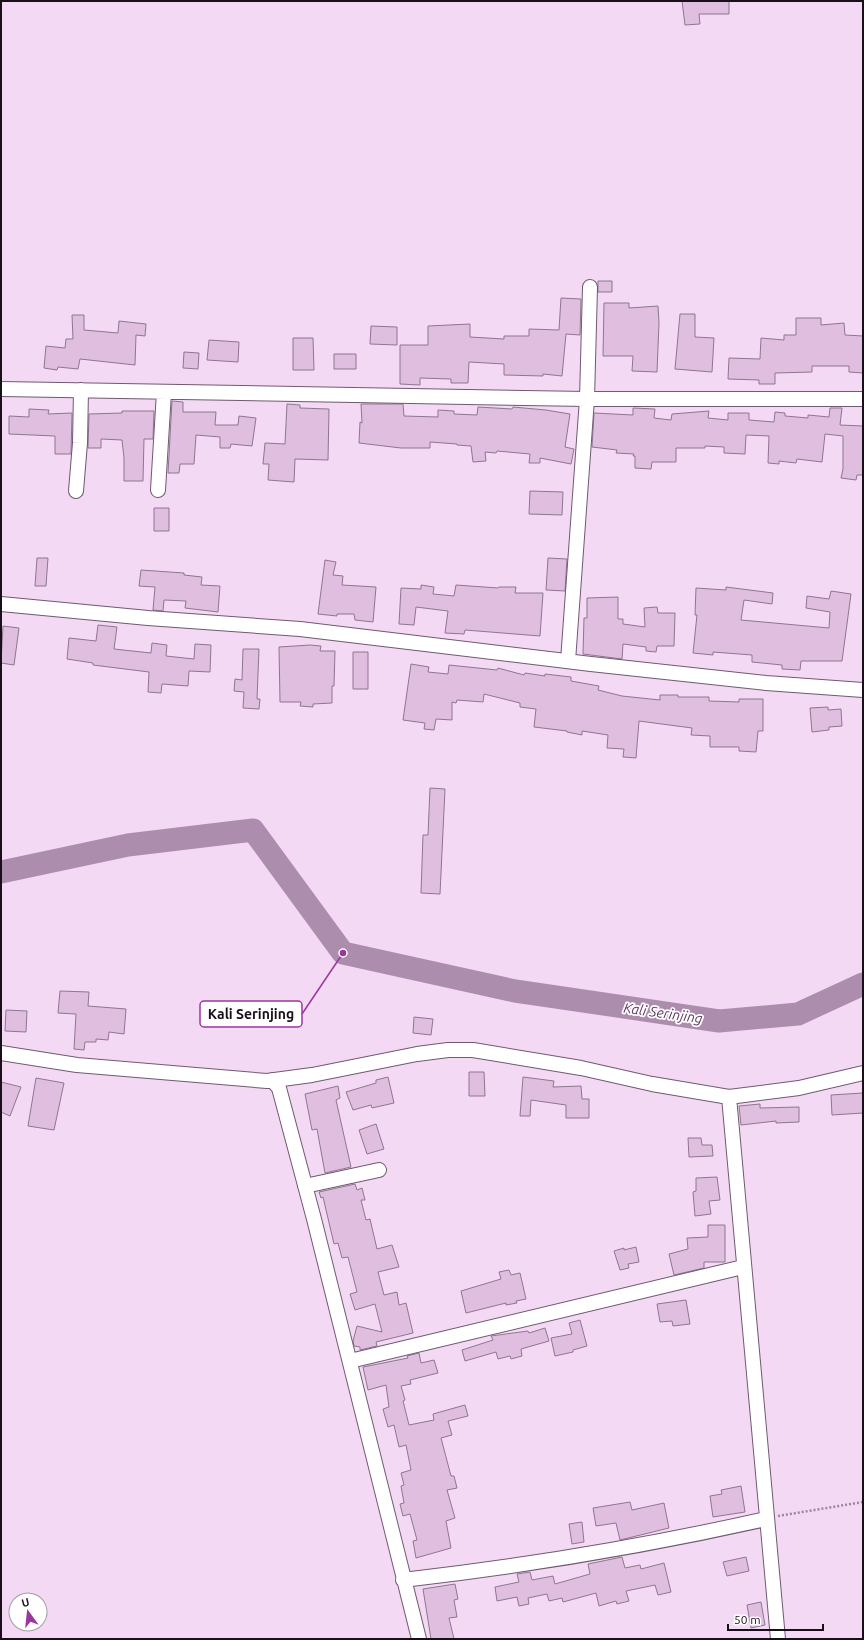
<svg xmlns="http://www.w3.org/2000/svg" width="864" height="1640" viewBox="0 0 864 1640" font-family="Ubuntu,sans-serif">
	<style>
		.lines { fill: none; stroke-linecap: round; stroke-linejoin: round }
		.river { stroke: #ad8dad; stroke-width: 23 }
		.building { fill: #dfbee0; stroke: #8f768f }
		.minor-casing { stroke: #705971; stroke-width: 16 }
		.path { stroke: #9b889b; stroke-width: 2.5; stroke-dasharray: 2 2; stroke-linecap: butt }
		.minor { stroke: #fff; stroke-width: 14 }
		.labels { text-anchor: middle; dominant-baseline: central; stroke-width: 3.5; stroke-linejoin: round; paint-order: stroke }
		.water-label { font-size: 14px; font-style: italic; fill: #5f3561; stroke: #fff }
		.leader { fill: none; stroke: #99379e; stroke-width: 1.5 }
		.callout-dot { fill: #99379e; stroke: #fff; stroke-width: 1.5 }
		.callout { fill: #fff; stroke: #99379e; stroke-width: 1.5 }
		.callout-label { font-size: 14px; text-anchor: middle; font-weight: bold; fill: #180f18 }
	</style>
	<rect width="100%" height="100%" fill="#f4d9f4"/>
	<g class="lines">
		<path class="river" d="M1,872L128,845L253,830L343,953L515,991L719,1021L798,1014L863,984"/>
	</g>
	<path class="building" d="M682,1H729V14H699L700,24L685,25Z
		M598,281H612V292H598Z
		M561,298L581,299L580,335L566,334L562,376L543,374V376L504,375V364L469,362L468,383H451V379L420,378V385L400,384V345H428V326L470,324V337L504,339V336H529V329L559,330Z
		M604,303H629V308L658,306L659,323L657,372L632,371L633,356H603Z
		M680,314H695V337L714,338L712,372L675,369Z
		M72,315H84V330L118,333L119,321L146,324L145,336L136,335L135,365L80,359L78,369L58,367L57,370L44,368L46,346L65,348L66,339H73Z
		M796,318H821V325L844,323L845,335L863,336V373L849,372V366H812V372L775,373V384H759V380L728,379L729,358L760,359L761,338L784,340V335H796Z
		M371,326L397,327V345L370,344Z
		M293,338H313L314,370H293Z
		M209,340L239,342L238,362L207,360Z
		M184,352L199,353L198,369L183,368Z
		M334,354H356V369H334Z
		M172,401L183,402V412H216L215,425H238L239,416L256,418L252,446L231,444L230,448H220V437L196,435L194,464H180L179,473H168Z
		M287,404L300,405V408L329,409L328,460L295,459L294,482L268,480L269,464H263L265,443L285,444Z
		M361,404H403L404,416L438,417V410L454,411V414L477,415L478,407L512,409L513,407L546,410L570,414L565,447L574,449L571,464L540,458V463H529L530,454L497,451L496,453L485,452L486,461L473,462L471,446L457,445V444L430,442V448H401L359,443L360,422L362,423Z
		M633,408L655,409L654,418L671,420L672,414L709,411L708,418L728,420V413H749V420L774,422L775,412L785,413V416L808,418V415L829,417L830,408H842L840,425L863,426V475H857L856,480L841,478L843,469V436L825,434L822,462L797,459L796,463L779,461V464L768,463L769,436L746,435L745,454L724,453V447L705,446V448H676V462H652L651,469L635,468V456H633L634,454L616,453L617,450L592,447L594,413L633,415Z
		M29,409L49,410L48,414L72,413L71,454H55V436L9,434V416L29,417Z
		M122,411H154L153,439H144L143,481H124V458L122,440L101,439V448H88L89,414L122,413Z
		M530,491L563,492L562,515L529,514Z
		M154,508H169V531H154Z
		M37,558H48L46,586H35Z
		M548,558L567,559L565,591L546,590Z
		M325,560L336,562L333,575L343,576L342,585L376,587L373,622L355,620L354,614H337V616L318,614Z
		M141,570L184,573V575L202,577L201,585L220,586L218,612L185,608L186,601L164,600L163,611L153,610L155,587L139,586Z
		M421,585L434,587L433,594L454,596L456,585L498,588L499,587H516L515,593H543L540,636L465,630L464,634L445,633L448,611L416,607L414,625L399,624L401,588L421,589Z
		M726,587L773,593L772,604L744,600L741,620L829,628L830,612L806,608L807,596L829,599L831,591L851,594L842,661H801L800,670L782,669V665L752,662V655L713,652V655L693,653L697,615H695L696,588L726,590Z
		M618,597V619H623V624L645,627L644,608L657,607L658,613H675L674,646H657L656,652L646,651V647L623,644L622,659L583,654L584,618H587V598Z
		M98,625L117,627L114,649L151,653L152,643L167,645L166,656L194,659L195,644L211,645L210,672L189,671L188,686L162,684L161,693L148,692L149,672L93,665V663L67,659L69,638L96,641Z
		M3,626L19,628L14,665L1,663Z
		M310,645L321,646L320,651H335L334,686H332V703L313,704V707L300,706L301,702H280L279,647Z
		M243,649H259L257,699H260L259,709L243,708L244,692L234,691L235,679L242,680Z
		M353,652H368V689H353Z
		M411,664L429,667L428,672L448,674L449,665L497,670L498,668L524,675L525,673L545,676V674L571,677V681L599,686L598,690L622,696L660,700V695H678V697H709V701L739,702V699H763V731H758L756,752L739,751V747H710V736L691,735L692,728L639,721L636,758L623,757L624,749L607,748L608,735L582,731V735L567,732V731L534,727L536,709L520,707V703L484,694L483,702L457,700L456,703L452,702V720L436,719L434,730L424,729L425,723L403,720Z
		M828,707V710L841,709L842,726L829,727V730L812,732L810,708Z
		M430,788L445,789L440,894L421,893L423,835H428Z
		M60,991L89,992L88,1006L126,1009L124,1034L109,1032L108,1040L96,1039V1042H85L84,1050L74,1049L76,1014L58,1013Z
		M6,1010L27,1011L26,1032L5,1031Z
		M414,1017L433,1019L431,1035L413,1033Z
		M469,1072H484L485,1096H469Z
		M388,1077L394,1103L372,1108L371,1105L353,1110L346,1092L376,1083V1080Z
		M523,1077L554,1081L553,1087L581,1086L582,1099H589V1118H566V1105L531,1100L530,1116H520Z
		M36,1078L64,1083L54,1130L28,1126Z
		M1,1082L21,1087L10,1116L1,1112Z
		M338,1086L340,1098L336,1100L351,1167L325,1173L317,1129L312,1130L305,1094Z
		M863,1093V1113L832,1115L831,1095Z
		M760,1104V1108L799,1107V1122L776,1123V1121L741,1125L739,1106Z
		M376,1124L384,1149L367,1154L359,1130Z
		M688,1138H701L702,1145H712L713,1156L689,1157Z
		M717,1177L720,1200L709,1201L711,1214L695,1216L693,1192L696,1191V1178Z
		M355,1184L357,1190L362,1188L365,1200H361L366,1220L370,1219L377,1249L392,1245L399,1267L378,1272L384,1295L397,1292L399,1305L406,1303L413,1333L376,1342L377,1346L360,1350V1347L354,1346L353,1341L357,1326L382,1332L375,1304L355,1310L350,1294L357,1292L348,1257L342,1258L338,1243L334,1244L323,1197L321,1198L319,1192Z
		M708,1225H725V1262H704V1268L674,1275L669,1254L688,1249L687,1238L708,1237Z
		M636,1247L639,1262L628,1264L629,1268L620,1270L614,1251L624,1248V1250Z
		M509,1270L511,1275L520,1273L526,1299L516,1301L517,1303L506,1305V1303L466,1313L461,1291L501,1279L499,1272Z
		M686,1300L690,1324L673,1326L672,1321L660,1322L657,1304Z
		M580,1320L587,1346L573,1350V1352L555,1356L551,1338L572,1334L569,1323Z
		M545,1328L549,1341L521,1349L522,1356L511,1359L510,1356L498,1359L496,1352L465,1361L462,1350L493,1340L491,1336L528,1331L529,1333Z
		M419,1353L421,1363L434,1360L438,1373L410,1380L411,1384L401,1386L405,1400L403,1401L409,1425L434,1420L433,1414L465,1405L468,1416L448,1421L452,1435L441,1438L451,1476H454L457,1488L447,1490L455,1518L446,1521L451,1548L416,1558L413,1541L417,1540L410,1514L403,1516L400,1504L404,1503L401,1486L404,1485L401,1473L411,1470L406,1445L399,1447L394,1425L388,1427L383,1409L389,1407L386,1385L368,1390L363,1367L408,1358L407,1356Z
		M741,1486L745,1512L713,1517L710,1496L722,1494L721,1490Z
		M630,1502L632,1510L664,1503L669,1528L620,1540L616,1523L596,1526L593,1508Z
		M582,1522L584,1542L572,1544L569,1524Z
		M622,1557L625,1568L640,1565L641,1569L664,1563L671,1592L658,1595L655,1585L626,1591L629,1601L617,1604L616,1601L599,1606L596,1593L563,1602L562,1598L549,1601L547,1594L528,1598L529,1604L519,1606L517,1597L497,1601L495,1587L519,1582L517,1574L530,1572L532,1580L553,1576L555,1584L590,1574L588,1564Z
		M746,1557L749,1571L727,1576L723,1562Z
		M455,1584L458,1599L454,1600L457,1617L449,1618L454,1639H431L423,1589Z
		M761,1602L765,1625L751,1628L747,1605Z"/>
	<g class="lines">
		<defs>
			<path id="minor" d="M1,389L587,399H863
				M158,490L164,392
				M76,491L80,443L81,390
				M1,604L148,618L300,629L591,664L766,683L863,690
				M568,661L587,399L590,287
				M1,1053L77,1065L267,1081L312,1075L417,1054L448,1050H473L581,1068L652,1084L729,1097L799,1088L863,1073
				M272,1080L279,1088L314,1219L419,1639
				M729,1097L778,1639
				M305,1186L379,1170
				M350,1361L743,1267
				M403,1580C525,1566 646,1546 766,1519"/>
		</defs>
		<use href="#minor" class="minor-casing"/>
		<path class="path" d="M778,1516L863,1502"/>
		<use href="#minor" class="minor"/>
	</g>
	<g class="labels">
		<g class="water-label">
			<text transform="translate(663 1013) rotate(8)">Kali Serinjing</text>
		</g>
	</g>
	<path class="leader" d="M343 953L302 1014"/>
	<circle class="callout-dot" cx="343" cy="953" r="4"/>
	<rect class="callout" x="200" y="1001" width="102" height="26" rx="4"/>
	<g class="callout-label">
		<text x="251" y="1019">Kali Serinjing</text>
	</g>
	<rect width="864" height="1640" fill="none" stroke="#180f18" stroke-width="4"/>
	<g transform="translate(28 1612) rotate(345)"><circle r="19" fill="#ffffff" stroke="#a39fa3"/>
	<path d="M0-3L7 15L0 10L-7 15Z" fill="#99379e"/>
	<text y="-6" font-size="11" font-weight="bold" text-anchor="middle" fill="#180f18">U</text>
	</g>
	<path d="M728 1624v6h95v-6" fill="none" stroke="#180f18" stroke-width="2"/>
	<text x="734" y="1624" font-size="12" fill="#180f18" stroke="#ffffff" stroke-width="3" paint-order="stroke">50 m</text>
</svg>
